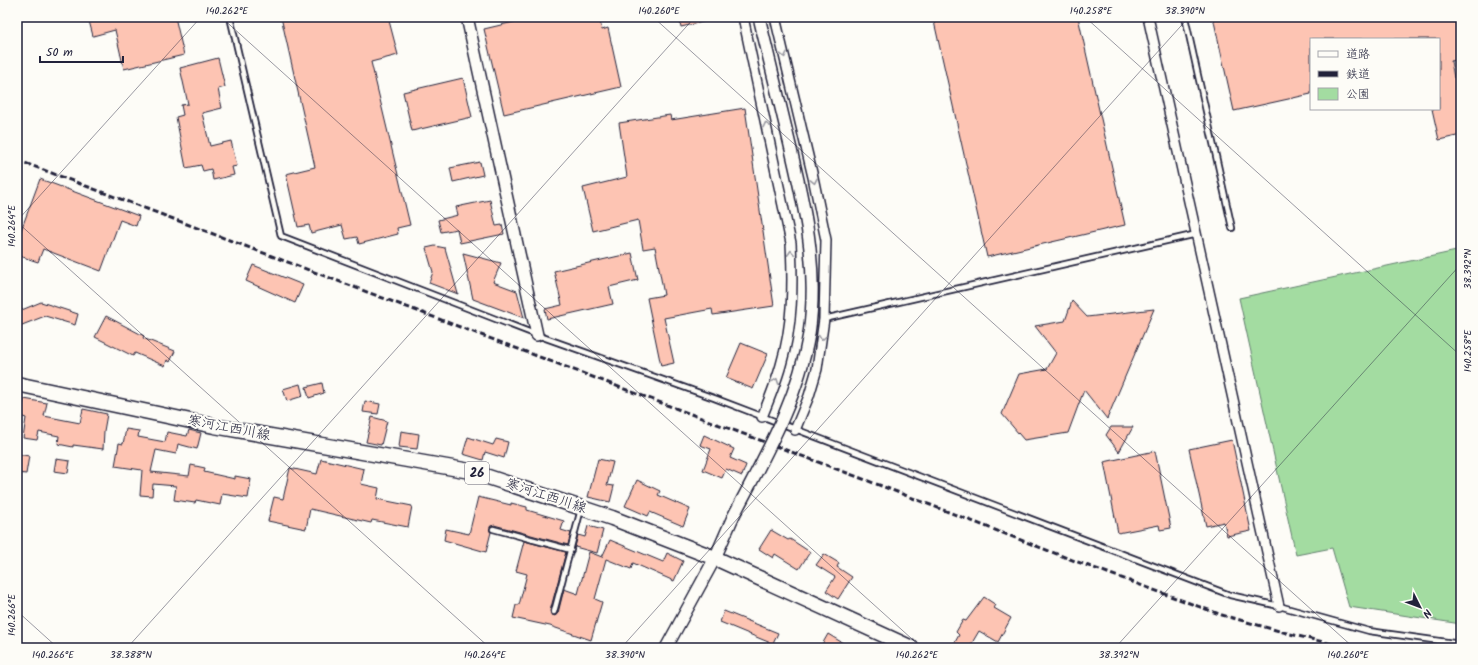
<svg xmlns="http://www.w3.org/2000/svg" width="1478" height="665" viewBox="0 0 1478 665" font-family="Kalam,'Klee One',sans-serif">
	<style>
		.green { fill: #a3dca1; stroke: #627f6e }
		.building { fill: #fdc4b3; stroke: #22223b }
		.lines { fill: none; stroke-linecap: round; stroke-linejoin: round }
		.service-casing { stroke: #22223b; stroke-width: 8 }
		.minor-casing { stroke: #22223b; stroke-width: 12 }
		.tertiary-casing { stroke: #22223b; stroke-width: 14 }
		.primary-casing { stroke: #22223b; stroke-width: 17 }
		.service { stroke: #fdfcf7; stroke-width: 4.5 }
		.minor { stroke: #fdfcf7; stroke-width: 9 }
		.tertiary { stroke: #fdfcf7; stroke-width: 11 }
		.primary { stroke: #fdfcf7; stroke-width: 14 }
		.rail { stroke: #22223b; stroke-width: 3; stroke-dasharray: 6 3; stroke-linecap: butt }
		.tertiary-bridge-casing { stroke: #22223b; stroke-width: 14; stroke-linecap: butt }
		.tertiary-bridge { stroke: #fdfcf7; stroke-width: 11 }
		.oneway { stroke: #9a9aa2 }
		.ticks { fill: none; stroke: #22223b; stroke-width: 1; stroke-opacity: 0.45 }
		.labels { text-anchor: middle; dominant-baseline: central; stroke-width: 4; stroke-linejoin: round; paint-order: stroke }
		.shield { fill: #fdfcf7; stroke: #646373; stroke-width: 1 }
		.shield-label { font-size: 13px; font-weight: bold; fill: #22223b }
		.street-label { font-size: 14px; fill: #22223b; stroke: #fdfcf7 }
		.neatline { fill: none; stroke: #22223b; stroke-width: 1.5 }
		.ticks-label { font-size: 10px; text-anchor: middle; fill: #22223b }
	</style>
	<rect width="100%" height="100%" fill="#fdfcf7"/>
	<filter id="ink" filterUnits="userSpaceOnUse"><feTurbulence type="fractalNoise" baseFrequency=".025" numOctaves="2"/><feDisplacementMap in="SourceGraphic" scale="8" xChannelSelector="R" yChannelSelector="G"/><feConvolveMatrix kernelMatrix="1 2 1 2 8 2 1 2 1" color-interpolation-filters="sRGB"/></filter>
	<g filter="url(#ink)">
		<path class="green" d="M1461,250V624L1349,607L1332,548L1296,555L1239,298Z"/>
		<path class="building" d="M88,17H175L184,55L124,69L115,30L93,36Z
			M281,17H388L398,55L371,62L410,225L397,228L398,234L359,244L357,237L346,239L342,225L311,233L309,225L298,227L286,174L315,167Z
			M535,17H599L602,30L608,28L621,87L504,114L484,29Z
			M679,17H710L711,20L681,27Z
			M933,17H1078L1125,225L987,257Z
			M1213,17H1456L1461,39V59L1451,61L1454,78L1461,77V135L1439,140L1432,109H1439V39H1311V94L1234,111Z
			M218,58L225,87L218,89L222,108L202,113L210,146L231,141L237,166L232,167L234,175L213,180L211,169L203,171L201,165L186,168L176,117L183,115L181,105L188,104L180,68Z
			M463,78L472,117L412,131L403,92Z
			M745,108L774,306L713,315L712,309L664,318L674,363L661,366L647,298L664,295L655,247L643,249L638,220L593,231L583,188L627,177L619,123L670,115L671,120Z
			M480,162L483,175L453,182L450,168Z
			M40,179L139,216L136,226L120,220L101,271L43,249L38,262L17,255V241Z
			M490,200L496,226L502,225L504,234L460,243L457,229L441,232L438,220L458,215L456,207Z
			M435,246L445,248L458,294L429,283L433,272L426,248Z
			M463,253L501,263L493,282L517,291L524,318L473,299Z
			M632,253L638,280L609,287L613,304L547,319L545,309L562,305L554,271Z
			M253,265L303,285L295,303L246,281Z
			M1072,301L1087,317L1154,309L1107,419L1084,390L1068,433L1024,440L1002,414L1019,374L1047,369L1056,353L1035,326L1065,321Z
			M41,302L78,314L75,325L45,316L17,327V312Z
			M106,316L144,336L143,338L175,351L170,362L167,360L165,366L135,353L133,356L95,337Z
			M741,343L768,354L753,389L726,378Z
			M322,383L324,393L309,398L306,387Z
			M300,384L303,396L287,401L283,389Z
			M24,399L47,403L44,416L80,423L83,409L107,414L104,431L103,449L73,445V447L58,444L59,436L39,432L37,440L23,438L26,418L20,416Z
			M365,401L380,404L378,414L363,412Z
			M372,417L387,421L381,445L366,442Z
			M1111,427H1133L1119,452L1106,435Z
			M126,429L139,431L138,437L165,442L167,432L187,436L189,430L201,433L197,449L178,444L176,454L156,450L151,472L189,476L191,465L205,468L204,472L235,479V476L251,479L248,498L222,494L220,505L196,500L195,503L174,500L176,486L153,484L152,496L140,495L142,470L115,466L119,443L123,444Z
			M401,431L419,434L417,449L399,447Z
			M704,435L734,449L730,458L746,465L742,476L726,469L722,478L703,470L711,449L700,445Z
			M468,437L493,445L496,439L508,442L504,458L485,452L483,460L463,454Z
			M1232,440L1251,531L1227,536L1224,522L1206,526L1189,449Z
			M1155,451L1171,528L1160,530L1159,525L1118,533L1104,462Z
			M17,454L29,456L26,474L17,473Z
			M56,459L70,461L68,473L54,471Z
			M321,459L364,469L361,484L379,488L377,499L412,506L408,527L372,520L371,523L310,509L306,529L268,521L274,497L283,499L290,468L317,474Z
			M598,459L613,462L607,485L614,486L610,502L588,497Z
			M637,480L660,491L658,495L690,509L683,526L650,512L648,516L625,506Z
			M478,497L511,505V503L527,507V510L564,521L561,530L571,533L568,545L494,525L490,528L491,532L486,552L444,540L446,529L469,534Z
			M588,526L603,530L597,553L575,547L578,535L585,537Z
			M771,530L788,540L790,539L810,552L799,569L775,554L773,558L759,549Z
			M610,540L663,562L667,553L683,561L674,581L633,563L631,569L606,559L595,599L602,602L591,640L550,626L513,618L516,605H519L527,574L516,571L524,541L566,552L550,611L551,614L555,616L558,613L564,589L578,594L589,552L602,557Z
			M824,554L839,563L837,567L852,577L838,599L826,591L835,577L816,565Z
			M984,597L996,605L994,608L1011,618L998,642L979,631L969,648H961L954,644L959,635L956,632L963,620L966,621Z
			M724,611L778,633L773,644L720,622Z
			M828,634L851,648H820Z"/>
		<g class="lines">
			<defs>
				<path id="service" d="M230,17L281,236L537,335L714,398L1230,595L1279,606L1369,631L1461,644
					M1185,17L1232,228
					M824,319L1197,234
					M493,529L571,550
					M554,612L581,509"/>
				<path id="minor" d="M743,17L791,243C793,284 793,325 781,365C776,383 769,400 762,417
					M775,17L813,177L826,240L824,319L817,369L809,396L795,430
					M1148,17L1279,606"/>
				<path id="tertiary" d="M467,17L537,335
					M666,648L715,558L733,517"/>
				<path id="primary" d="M17,384L214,426L470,471L612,518L715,558L912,648"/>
			</defs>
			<use href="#service" class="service-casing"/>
			<use href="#minor" class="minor-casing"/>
			<use href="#tertiary" class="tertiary-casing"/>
			<use href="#primary" class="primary-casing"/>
			<use href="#service" class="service"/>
			<use href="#minor" class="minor"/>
			<use href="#tertiary" class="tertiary"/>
			<use href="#primary" class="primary"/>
			<path class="rail" d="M17,160L879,485L1075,561L1222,615L1290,634L1348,648"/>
			<defs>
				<path id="tertiary-bridge" d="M733,517C763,459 798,400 809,334C819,266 804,203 788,137C778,97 769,57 759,17"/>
			</defs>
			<use href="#tertiary-bridge" class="tertiary-bridge-casing"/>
			<use href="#tertiary-bridge" class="tertiary-bridge"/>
		</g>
		<defs><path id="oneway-chevron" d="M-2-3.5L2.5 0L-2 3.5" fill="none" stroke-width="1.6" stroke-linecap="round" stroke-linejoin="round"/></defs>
		<g class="oneway">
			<use href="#oneway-chevron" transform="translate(784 55) rotate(76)"/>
			<use href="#oneway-chevron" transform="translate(766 125) rotate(-103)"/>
			<use href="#oneway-chevron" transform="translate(814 181) rotate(78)"/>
			<use href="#oneway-chevron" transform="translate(791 253) rotate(-93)"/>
			<use href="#oneway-chevron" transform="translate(822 338) rotate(98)"/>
			<use href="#oneway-chevron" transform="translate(776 381) rotate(-70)"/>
		</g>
	</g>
	<path class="ticks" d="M221,17L922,648M653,17L1354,648M1085,17L1461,356M17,221L201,17M17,222L490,648M17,611L58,648M127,648L695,17M621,648L1189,17M1115,648L1461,264"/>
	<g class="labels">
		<rect class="shield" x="465" y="462" width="24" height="22" rx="3"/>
		<g class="shield-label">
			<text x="477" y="473">26</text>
		</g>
		<g class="street-label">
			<text transform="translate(229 428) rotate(11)">寒河江西川線</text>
			<text transform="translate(546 496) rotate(18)">寒河江西川線</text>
		</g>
	</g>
	<rect width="1478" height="665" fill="none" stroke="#fdfcf7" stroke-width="44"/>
	<rect x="1310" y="38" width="130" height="72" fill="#fdfcf7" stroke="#a5a5ac"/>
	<rect x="1318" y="51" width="20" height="6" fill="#fdfcf7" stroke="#a5a5ac"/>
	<text x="1346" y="58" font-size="12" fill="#22223b">道路</text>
	<rect x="1318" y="71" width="20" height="6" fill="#22223b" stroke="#a5a5ac"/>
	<text x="1346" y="78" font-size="12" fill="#22223b">鉄道</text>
	<rect x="1318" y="88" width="20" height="12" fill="#a3dca1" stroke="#a5a5ac"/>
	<text x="1346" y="98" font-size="12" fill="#22223b">公園</text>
	<g transform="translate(1420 607) rotate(132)" stroke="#fdfcf7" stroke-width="3" paint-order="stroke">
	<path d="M0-3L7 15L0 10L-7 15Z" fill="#22223b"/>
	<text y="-6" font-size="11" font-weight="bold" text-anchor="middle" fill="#22223b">N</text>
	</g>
	<path d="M40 56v6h83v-6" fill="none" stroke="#22223b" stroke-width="2"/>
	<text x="46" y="56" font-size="12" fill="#22223b" stroke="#fdfcf7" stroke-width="3" paint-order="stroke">50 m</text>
	<rect x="22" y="22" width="1434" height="621" class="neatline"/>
	<g class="ticks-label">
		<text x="227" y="14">140.262°E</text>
		<text x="659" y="14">140.260°E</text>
		<text x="1091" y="14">140.258°E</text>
		<text x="1185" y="14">38.390°N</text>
		<text transform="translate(11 226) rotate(-90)" y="4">140.264°E</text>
		<text transform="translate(1467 269) rotate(-90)" y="4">38.392°N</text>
		<text transform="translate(1467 351) rotate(-90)" y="4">140.258°E</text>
		<text transform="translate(11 615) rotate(-90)" y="4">140.266°E</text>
		<text x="53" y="658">140.266°E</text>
		<text x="131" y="658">38.388°N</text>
		<text x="485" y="658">140.264°E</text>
		<text x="625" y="658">38.390°N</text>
		<text x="917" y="658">140.262°E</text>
		<text x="1119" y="658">38.392°N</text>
		<text x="1348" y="658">140.260°E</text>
	</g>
</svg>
